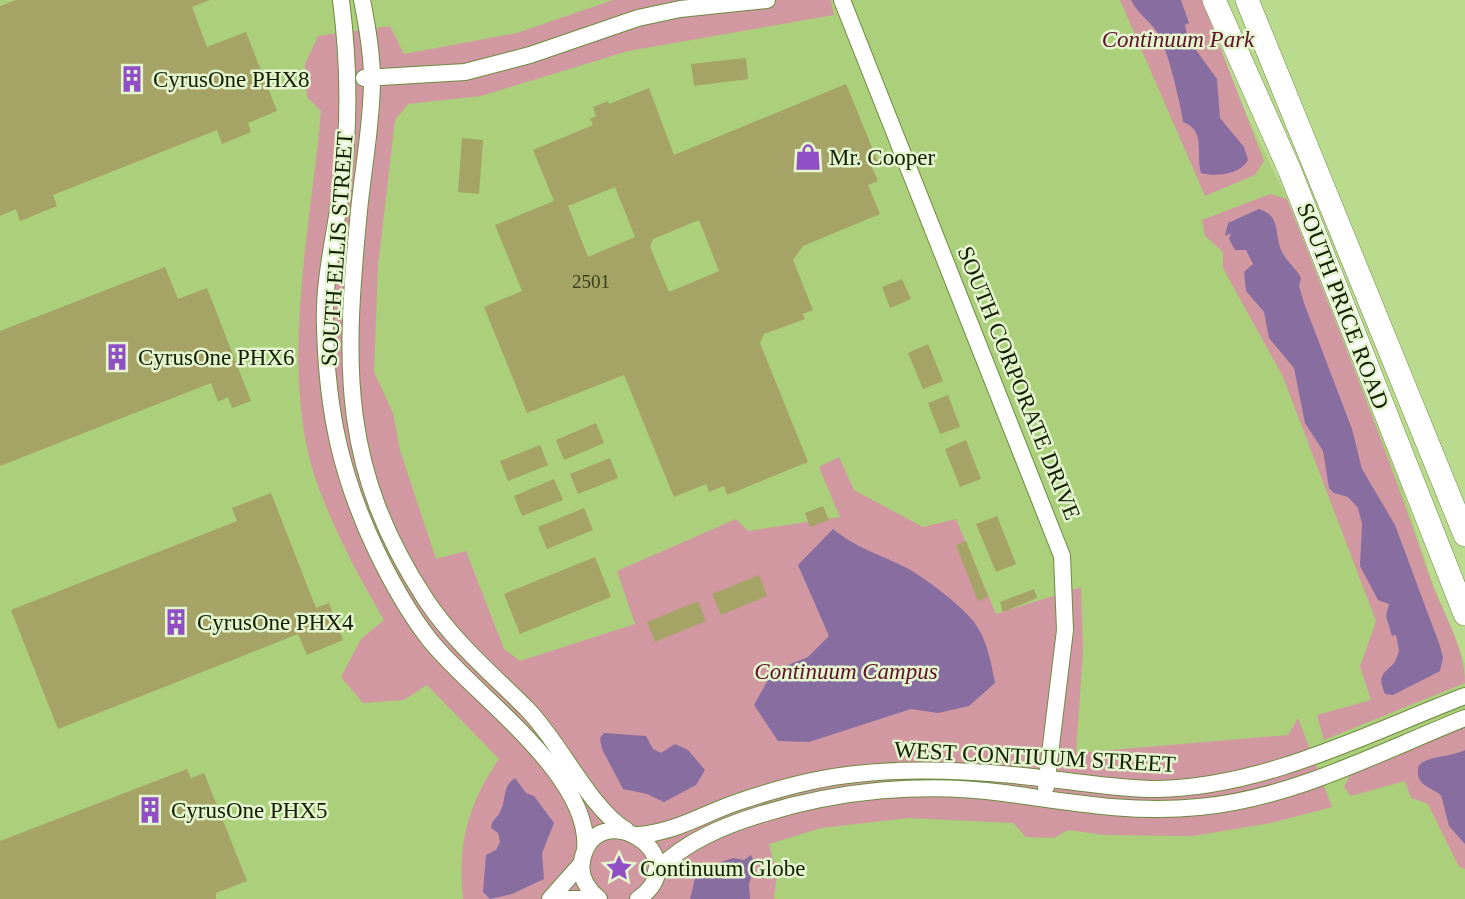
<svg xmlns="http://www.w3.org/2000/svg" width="1465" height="899" viewBox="0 0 1465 899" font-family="'Times New Roman',serif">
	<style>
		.built { fill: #accf7b }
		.green { fill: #d198a2 }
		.water { fill: #876da0 }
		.building { fill: #a5a366; fill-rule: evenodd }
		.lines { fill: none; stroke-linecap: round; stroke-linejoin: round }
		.minor-casing { stroke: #6e8b41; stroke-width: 18 }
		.secondary-casing { stroke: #6e8b41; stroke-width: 24 }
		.minor { stroke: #fff; stroke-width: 16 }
		.secondary { stroke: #fff; stroke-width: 23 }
		.labels { text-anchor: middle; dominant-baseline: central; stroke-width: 5; stroke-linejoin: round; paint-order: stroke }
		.number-label { font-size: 19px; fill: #38401b }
		.park-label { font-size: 23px; font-style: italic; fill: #60112a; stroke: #e4f5cf }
		.poi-label { font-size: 23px; fill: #141f02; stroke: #e4f5cf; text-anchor: start }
		.street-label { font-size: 23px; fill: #141f02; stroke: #e4f5cf }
	</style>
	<rect width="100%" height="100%" fill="#bada8d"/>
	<path class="built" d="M0,0H1202L1238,97L1287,199L1401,486L1432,581L1465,664V899H0Z"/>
	<path class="green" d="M613,0H831L834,15L628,51L481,96L408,104L395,120L378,266L374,372L393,413L400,450L436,559L466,551L504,649L520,661L635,624L617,571L736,519L748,531L840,517L819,467L839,457L854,490L923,527L956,519L996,614L1081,587L1083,651L1076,753L1288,735L1298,718L1332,807L1271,823L1193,836L1105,835L1068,830L1054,838L1026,837L1013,823L909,818L821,828L769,844L777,874L774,899H463C457,845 468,804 499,759L427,685L404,700L363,703L341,677L361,639L384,620C360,579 337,536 320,491C276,378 311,229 321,111L307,97L305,64L318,36L390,26L404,54L517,33Z
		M1120,0H1202L1264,161L1255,175L1205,196Z
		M1270,194L1287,199C1337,325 1387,449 1430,578C1442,612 1465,646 1465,683L1324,740L1317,715L1371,700L1360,667L1376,621L1283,377L1223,268V252L1205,236L1202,220Z
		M1465,727V869L1459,867L1428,804L1411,798L1405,781L1351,796L1344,787L1351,773Z"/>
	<path class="water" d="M1131,0H1181L1189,23L1185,25L1188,39L1217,79L1220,118L1244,147L1248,160C1240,175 1215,177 1201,173C1195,154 1207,131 1183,122C1181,105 1167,48 1159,35C1151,21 1138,15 1131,0Z
		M1259,209C1281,216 1274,232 1281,250C1286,261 1296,268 1301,278L1299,286L1304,303L1352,429L1362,469L1395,525L1440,646L1443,658L1440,671L1393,695L1385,694C1376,673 1385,674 1395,662L1399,651L1396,635L1392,636L1386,616L1389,604L1378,600L1360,566L1362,524L1358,508L1348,497L1334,493L1329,488L1323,451L1305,423L1294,368L1269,338L1264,312L1246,291L1244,272L1253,264L1246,250H1235L1229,239L1231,233L1225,236L1228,223Z
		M833,529C856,548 879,554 905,567C924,577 961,605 974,622C987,639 991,662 995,683L969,706L938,713L911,709L809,742L778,741L754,705L773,671L808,657L829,636L798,565Z
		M604,733L646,736L653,749L661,753L675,744L688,750L705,770L696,785L664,802L647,794L623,789L602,749L600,738Z
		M1465,750V844L1449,826L1441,795C1428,785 1414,785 1419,765C1428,756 1451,757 1465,750Z
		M515,778L526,793L534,796L554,823L542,853L544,879L512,894L490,899L483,892L486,855L496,850L500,842L498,833L491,828C492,820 495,820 499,814C507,802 501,787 515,778Z
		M751,855L755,864L749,884L750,899H690L697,870L733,858L744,860Z"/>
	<path class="building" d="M16,0H210L192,7L207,47L246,32L277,111L248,123L251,132L222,144L217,130L53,195L57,206L20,221L16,209L0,216V6Z
		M746,58L748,79L694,86L691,64Z
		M846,84L878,162L871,165L878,181L868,185L880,214L803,246L793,260L813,310L803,314L805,319L764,334L760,343L808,462L727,495L724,486L709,492L706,484L674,497L624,375L527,413L484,307L522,291L495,225L554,201L533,150L593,125L590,119L596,116L593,107L608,101L609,104L649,88L674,155ZM615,187L635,237L588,257L568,206ZM699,220L719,271L669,292L650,247L653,239Z
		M462,138L483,140L479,194L458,192Z
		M165,267L178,299L207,288L251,401L232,408L228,397L218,402L211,383L0,466V331Z
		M902,279L911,299L890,308L882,287Z
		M928,344L943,381L923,389L908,353Z
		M948,395L960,427L940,434L928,403Z
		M596,423L604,443L564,460L556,440Z
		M966,440L981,479L960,487L945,449Z
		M540,445L548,465L508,481L500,461Z
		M610,458L618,478L578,494L570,474Z
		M554,479L563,500L522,516L514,496Z
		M271,493L316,608L329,603L343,640L307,655L298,634L58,729L11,610L237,521L232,508Z
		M823,506L829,520L810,527L805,513Z
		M584,508L593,530L547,549L538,527Z
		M997,516L1016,564L996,572L976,524Z
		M966,541L988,597L978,601L956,545Z
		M595,557L611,597L520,634L504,594Z
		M759,575L767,596L721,615L712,594Z
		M1034,589L1037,598L1003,612L1000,602Z
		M698,601L706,621L655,642L647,622Z
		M187,769L191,778L204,773L247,881L216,893V899H0V841Z"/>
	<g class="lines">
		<defs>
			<path id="minor" d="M341,0C349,63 350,128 341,190C335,236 323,281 325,327C327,411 341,477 377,552C392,583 408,612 429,639C472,694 593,775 585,851
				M362,0C367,25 372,53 372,79C372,126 362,173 358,221C344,369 341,470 426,600C454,642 492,674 527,709C560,742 590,809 626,830
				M842,0L1062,556L1065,630L1046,787
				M364,78L465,72L530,55L638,18L680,9L767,0
				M638,835C674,833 705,813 738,802C776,789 816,778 856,774C918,767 980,771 1041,778C1080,782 1119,789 1157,789C1265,787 1366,734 1465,696
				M656,871C686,841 723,826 762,814C839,790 924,782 1004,793C1069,802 1133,814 1199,807C1291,799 1380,752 1465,718
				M550,899L582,863
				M567,899H596
				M599,899C587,889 579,877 582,861C595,792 700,855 638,899"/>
			<path id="secondary" d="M1214,0L1290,171L1465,614
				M1247,0L1465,535"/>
		</defs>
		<use href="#minor" class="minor-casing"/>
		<use href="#secondary" class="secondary-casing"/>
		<use href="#minor" class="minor"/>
		<use href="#secondary" class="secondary"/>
	</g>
	<defs>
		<symbol id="building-bare" viewBox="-9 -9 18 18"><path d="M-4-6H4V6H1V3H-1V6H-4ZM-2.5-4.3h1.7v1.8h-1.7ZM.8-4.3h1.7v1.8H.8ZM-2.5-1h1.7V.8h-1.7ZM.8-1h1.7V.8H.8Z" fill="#904fc4" stroke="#e4f5cf" stroke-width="2.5" paint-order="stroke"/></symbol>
		<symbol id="shop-bare" viewBox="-9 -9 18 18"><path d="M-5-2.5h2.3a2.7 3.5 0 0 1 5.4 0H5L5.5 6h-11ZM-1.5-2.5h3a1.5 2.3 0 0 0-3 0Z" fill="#904fc4" stroke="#e4f5cf" stroke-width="2.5" paint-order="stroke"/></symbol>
		<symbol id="sight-bare" viewBox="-9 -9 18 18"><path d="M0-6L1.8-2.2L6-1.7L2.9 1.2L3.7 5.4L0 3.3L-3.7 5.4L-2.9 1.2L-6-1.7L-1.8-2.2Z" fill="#904fc4" stroke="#e4f5cf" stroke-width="2.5" paint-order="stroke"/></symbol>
	</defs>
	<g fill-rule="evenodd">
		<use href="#building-bare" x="113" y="60" width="38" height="38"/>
		<use href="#shop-bare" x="789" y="138" width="38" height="38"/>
		<use href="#building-bare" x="98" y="338" width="38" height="38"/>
		<use href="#building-bare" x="157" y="603" width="38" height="38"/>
		<use href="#building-bare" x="131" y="791" width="38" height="38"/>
		<use href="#sight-bare" x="600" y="849" width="38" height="38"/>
	</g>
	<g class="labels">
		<g class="number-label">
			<text x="591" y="281">2501</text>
		</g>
		<g class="park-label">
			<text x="1178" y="39">Continuum Park</text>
			<text x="846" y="671">Continuum Campus</text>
		</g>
		<g class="poi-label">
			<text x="153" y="79">CyrusOne PHX8</text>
			<text x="829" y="157">Mr. Cooper</text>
			<text x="138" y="357">CyrusOne PHX6</text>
			<text x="197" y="622">CyrusOne PHX4</text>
			<text x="171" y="810">CyrusOne PHX5</text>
			<text x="640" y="868">Continuum Globe</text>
		</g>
		<g class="street-label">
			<text transform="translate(337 249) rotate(-86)">SOUTH ELLIS STREET</text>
			<text transform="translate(1343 306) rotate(69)">SOUTH PRICE ROAD</text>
			<text transform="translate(1019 383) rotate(68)">SOUTH CORPORATE DRIVE</text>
			<text transform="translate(1035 757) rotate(3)">WEST CONTIUUM STREET</text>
		</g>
	</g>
</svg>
